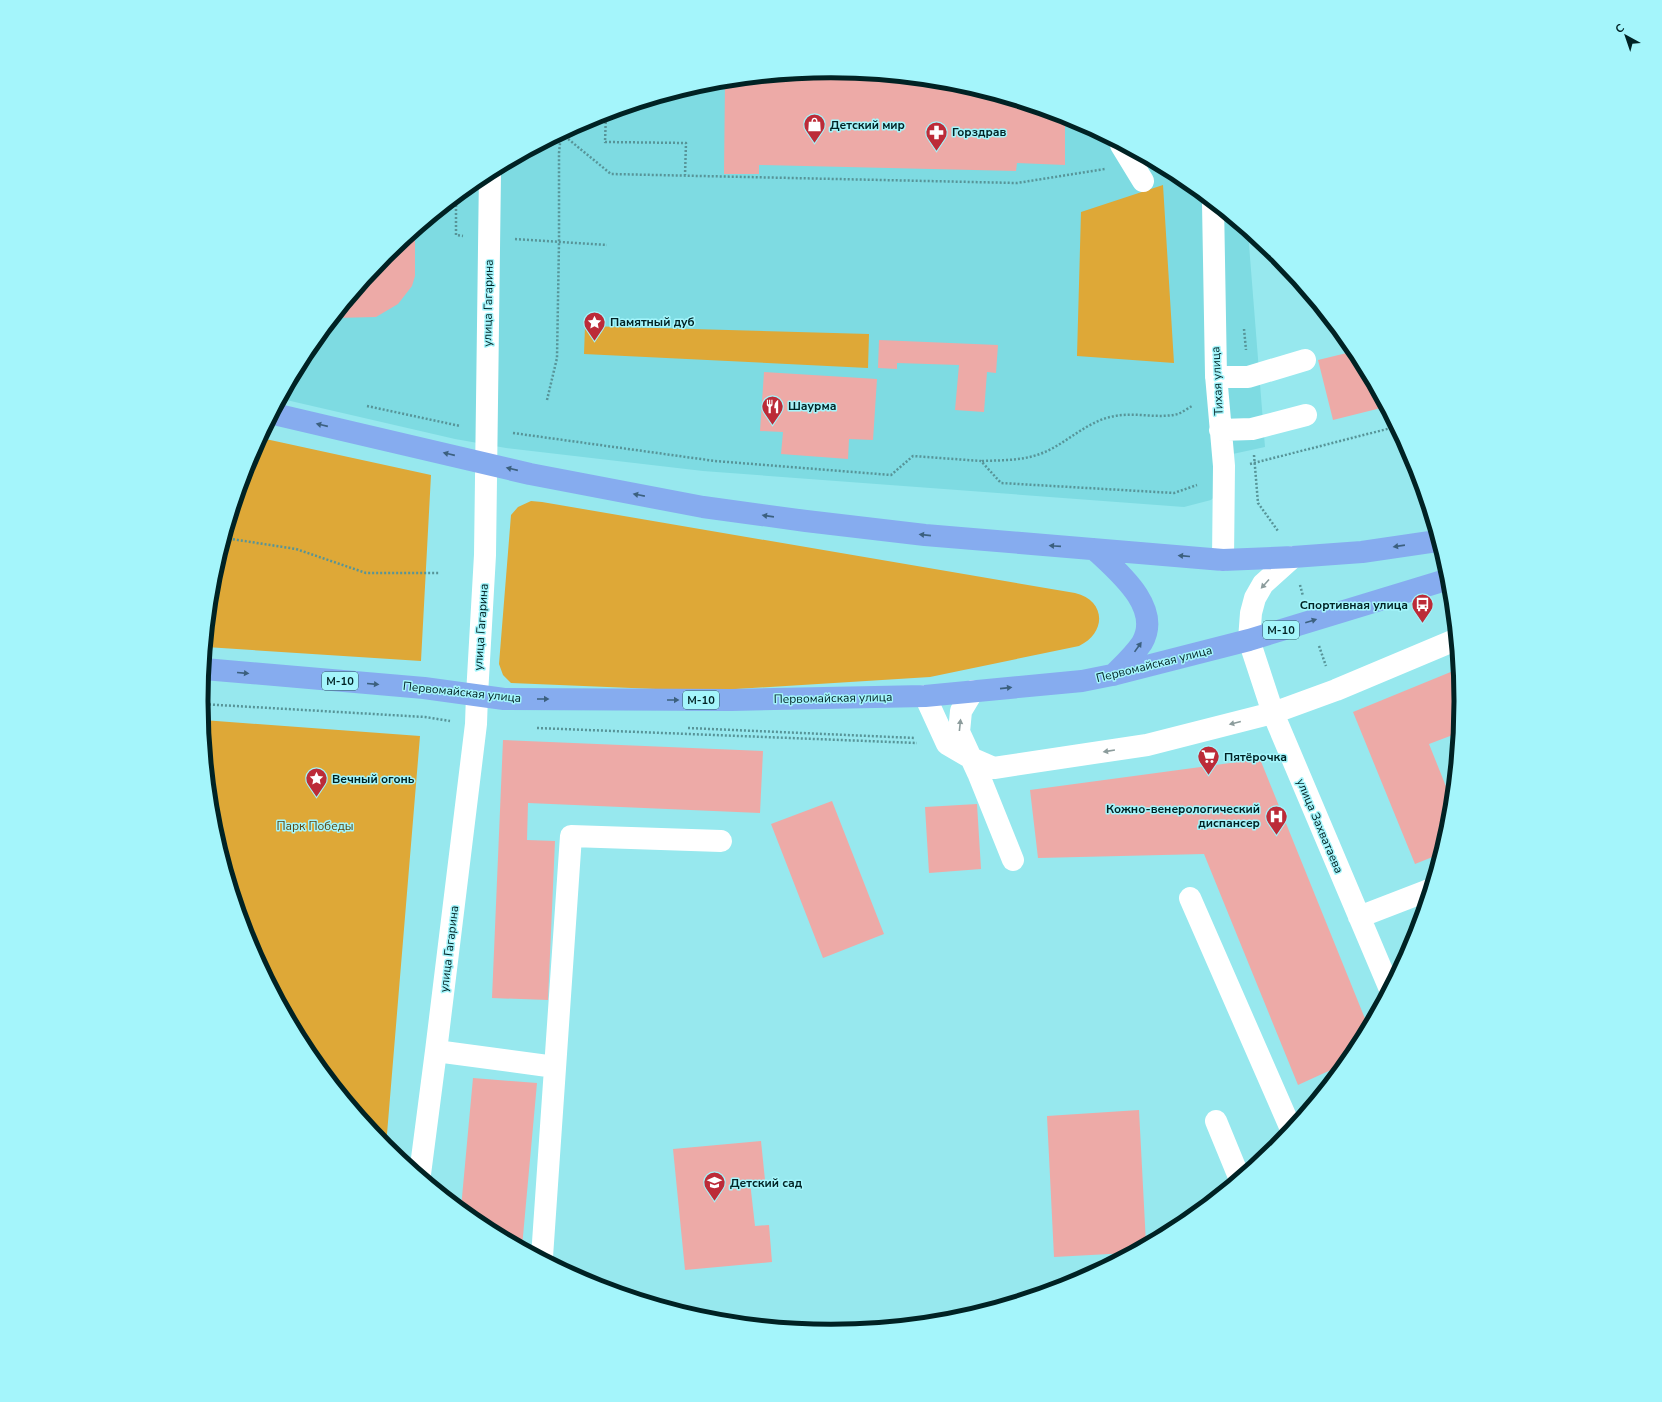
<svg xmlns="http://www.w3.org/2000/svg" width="1662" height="1402" viewBox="0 0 1662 1402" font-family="'Nunito Sans',sans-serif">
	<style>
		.built { fill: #7edbe2 }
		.green { fill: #dea837 }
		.building { fill: #edaaa7 }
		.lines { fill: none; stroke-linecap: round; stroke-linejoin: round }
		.path { stroke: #579498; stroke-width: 2.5; stroke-dasharray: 2 2; stroke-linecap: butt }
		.minor { stroke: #fff; stroke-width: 22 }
		.highway { stroke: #86acef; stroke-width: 22 }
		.oneway { fill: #3c607f }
		.oneway2 { fill: #8c9c9c }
		.labels { text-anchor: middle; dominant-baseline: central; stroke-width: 3; stroke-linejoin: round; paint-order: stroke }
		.shield { fill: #a4f5fb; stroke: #316164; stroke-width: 1 }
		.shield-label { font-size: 11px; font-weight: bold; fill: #002224 }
		.poi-label { font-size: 12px; font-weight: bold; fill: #002224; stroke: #a4f5fb; text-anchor: start }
		.street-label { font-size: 12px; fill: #002224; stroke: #a4f5fb }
		.park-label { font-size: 12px; fill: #5f450c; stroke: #a4f5fb }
		.rim { fill: none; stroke: #002224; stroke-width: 5 }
	</style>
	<rect width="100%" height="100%" fill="#97e8ee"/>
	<path class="built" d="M831,71L954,83L1072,119L1181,177L1248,232L1265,447L1228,455L1227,485L1211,500L1184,507L703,471L506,448L455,439L282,399L307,351L386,255L481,177L590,119L708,83Z"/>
	<path class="green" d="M1163,185L1174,363L1077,356L1081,212Z
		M585,326L869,334L868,368L584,354Z
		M261,438L431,475L421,661L206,647L213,578L249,460Z
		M531,501L542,502L1075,593C1106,600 1107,633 1079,646L930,677L704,691L511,683L503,675L499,664L511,515L518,507Z
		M203,720L420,736L386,1146L307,1051L249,942L213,824Z"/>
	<path class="building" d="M831,71L954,83L1065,117V165L1017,163L1016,171L759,165V174H724L725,81Z
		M415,231V276L412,286L398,304L376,317L335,318L386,255Z
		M879,340L998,345L996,373L987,372L984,412L955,410L959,365L897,363V369L878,368Z
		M1355,351L1385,407L1333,420L1318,360Z
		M764,372L877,379L873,440L849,439L848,459L781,454L783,432L760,431Z
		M1458,669L1461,701L1458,733L1429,744L1451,799L1449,824L1440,854L1415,864L1353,712Z
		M503,740L763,751L760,813L528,803L527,840L555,841L548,1000L492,998Z
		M1260,759L1368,1026L1355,1051L1344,1064L1298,1085L1204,854L1038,858L1030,790Z
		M832,801L884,934L823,958L771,824Z
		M977,804L981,869L929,873L925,807Z
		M473,1078L537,1083L522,1247L481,1225L461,1208Z
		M1139,1110L1146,1244L1128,1253L1054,1257L1047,1116Z
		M761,1141L765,1180L750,1182L755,1226L769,1225L772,1262L685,1270L673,1149Z"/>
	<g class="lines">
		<path class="path" d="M606,114L605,142L686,143L685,175
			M562,134L611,174L1017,183L1105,169
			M456,197V235L463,236
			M515,239L607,245
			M1244,329L1246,350
			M547,400L557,358L559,242V153L561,134
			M367,406L460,426
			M513,433L715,461L891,475L913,456L981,461L1001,483L1174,493L1197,485
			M1254,455L1258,503L1278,531
			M982,461C1007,460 1030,461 1053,448C1073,437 1091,420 1115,416C1136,412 1158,419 1178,414C1183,412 1188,408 1192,406
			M1250,464L1395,427
			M225,538L296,549L366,573H440
			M1300,585L1303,596
			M1319,646L1326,666
			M201,704L425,717L450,721
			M537,728L917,743
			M688,728L915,738"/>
		<path class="minor" d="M1121,145L1143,181
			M1213,203L1216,375L1224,466L1223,560
			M1216,377H1248L1305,360
			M1220,430L1252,429L1306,415
			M1293,557L1263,584L1255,598L1251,613L1249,640L1273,713L1389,987
			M973,691L961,711L959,732L978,773L1013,860
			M925,696L947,744L971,758L994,768L1147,745L1273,713L1336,690L1455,640
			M1190,898L1291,1129
			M1359,917L1429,890
			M436,1051L555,1067
			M1216,1121L1239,1177
			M420,1174L436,1051L476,724L477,695L485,555L490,172
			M542,1257L571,836L721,841"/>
		<path class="highway" d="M274,414L530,474L703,507L806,521L925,535L1223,560L1293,557L1362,552L1437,541
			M1094,549C1116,570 1163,607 1142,643C1134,655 1123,665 1113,675
			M204,669L424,688L504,699L731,700L925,696L1082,681L1112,675L1249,640L1449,579"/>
	</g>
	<defs><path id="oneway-solid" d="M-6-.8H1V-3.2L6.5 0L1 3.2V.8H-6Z"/></defs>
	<g class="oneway">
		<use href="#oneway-solid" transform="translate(322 425) rotate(-167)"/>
		<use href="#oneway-solid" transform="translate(449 454) rotate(-167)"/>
		<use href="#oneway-solid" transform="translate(512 469) rotate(-167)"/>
		<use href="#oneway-solid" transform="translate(639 495) rotate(-169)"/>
		<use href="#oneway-solid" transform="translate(768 516) rotate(-172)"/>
		<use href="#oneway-solid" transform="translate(925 535) rotate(-174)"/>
		<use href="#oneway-solid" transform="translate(1055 546) rotate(-176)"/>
		<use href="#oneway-solid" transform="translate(1399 546) rotate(172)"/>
		<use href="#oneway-solid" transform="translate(1184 556) rotate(-175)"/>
		<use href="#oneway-solid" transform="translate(1311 621) rotate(-17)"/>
		<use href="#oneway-solid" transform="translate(1138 647) rotate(-55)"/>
		<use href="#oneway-solid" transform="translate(243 673) rotate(5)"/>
		<use href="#oneway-solid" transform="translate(373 684) rotate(5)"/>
		<use href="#oneway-solid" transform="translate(1006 688) rotate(-6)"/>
		<use href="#oneway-solid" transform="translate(543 699)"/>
		<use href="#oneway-solid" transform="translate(673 700)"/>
	</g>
	<g class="oneway2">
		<use href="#oneway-solid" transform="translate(1265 584) rotate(132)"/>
		<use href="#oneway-solid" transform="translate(1235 723) rotate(166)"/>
		<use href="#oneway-solid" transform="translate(960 725) rotate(-84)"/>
		<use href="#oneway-solid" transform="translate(1109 751) rotate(171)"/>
	</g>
	<defs>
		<symbol id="shop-pin" viewBox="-11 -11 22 30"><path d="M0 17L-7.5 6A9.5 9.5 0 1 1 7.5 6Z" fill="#bc2b38" stroke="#a4f5fb"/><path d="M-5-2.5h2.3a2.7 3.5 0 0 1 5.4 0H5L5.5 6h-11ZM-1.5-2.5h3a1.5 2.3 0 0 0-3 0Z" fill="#fff"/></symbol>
		<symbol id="pharmacy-pin" viewBox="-11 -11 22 30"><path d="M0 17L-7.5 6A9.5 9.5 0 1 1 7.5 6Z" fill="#bc2b38" stroke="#a4f5fb"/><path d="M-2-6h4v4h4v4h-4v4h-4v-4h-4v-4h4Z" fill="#fff"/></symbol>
		<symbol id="sight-pin" viewBox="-11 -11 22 30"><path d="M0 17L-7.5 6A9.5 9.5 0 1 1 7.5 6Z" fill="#bc2b38" stroke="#a4f5fb"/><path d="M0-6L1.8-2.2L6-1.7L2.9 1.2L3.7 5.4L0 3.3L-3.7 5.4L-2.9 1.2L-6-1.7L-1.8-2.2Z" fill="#fff"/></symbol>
		<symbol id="restaurant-pin" viewBox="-11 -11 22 30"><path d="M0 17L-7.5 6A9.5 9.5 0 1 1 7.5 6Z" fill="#bc2b38" stroke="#a4f5fb"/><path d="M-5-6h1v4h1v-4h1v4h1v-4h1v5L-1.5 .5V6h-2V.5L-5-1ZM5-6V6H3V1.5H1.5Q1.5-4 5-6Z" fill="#fff"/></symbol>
		<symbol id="bus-pin" viewBox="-11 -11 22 30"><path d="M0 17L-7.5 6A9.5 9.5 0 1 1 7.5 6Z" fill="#bc2b38" stroke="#a4f5fb"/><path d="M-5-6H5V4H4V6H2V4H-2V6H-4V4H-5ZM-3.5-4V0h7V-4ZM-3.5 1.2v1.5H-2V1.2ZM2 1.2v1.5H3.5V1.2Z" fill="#fff"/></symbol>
		<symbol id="supermarket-pin" viewBox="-11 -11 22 30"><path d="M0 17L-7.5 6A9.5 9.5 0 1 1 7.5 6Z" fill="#bc2b38" stroke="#a4f5fb"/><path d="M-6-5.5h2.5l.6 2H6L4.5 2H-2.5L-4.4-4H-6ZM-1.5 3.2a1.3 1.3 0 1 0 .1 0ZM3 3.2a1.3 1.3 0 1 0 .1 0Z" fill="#fff"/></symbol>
		<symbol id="hospital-pin" viewBox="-11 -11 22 30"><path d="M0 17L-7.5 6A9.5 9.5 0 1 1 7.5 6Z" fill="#bc2b38" stroke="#a4f5fb"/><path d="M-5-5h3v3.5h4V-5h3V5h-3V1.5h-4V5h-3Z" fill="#fff"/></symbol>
		<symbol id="school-pin" viewBox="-11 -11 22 30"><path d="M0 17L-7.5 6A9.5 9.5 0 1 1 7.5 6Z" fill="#bc2b38" stroke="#a4f5fb"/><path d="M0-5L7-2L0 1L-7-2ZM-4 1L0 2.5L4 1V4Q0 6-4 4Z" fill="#fff"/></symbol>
	</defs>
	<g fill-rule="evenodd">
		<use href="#shop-pin" x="802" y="112" width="25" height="34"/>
		<use href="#pharmacy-pin" x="924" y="120" width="25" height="34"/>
		<use href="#sight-pin" x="582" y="310" width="25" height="34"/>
		<use href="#restaurant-pin" x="760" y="394" width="25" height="34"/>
		<use href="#bus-pin" x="1410" y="592" width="25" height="34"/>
		<use href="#supermarket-pin" x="1196" y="744" width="25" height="34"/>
		<use href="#sight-pin" x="304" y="766" width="25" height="34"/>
		<use href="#hospital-pin" x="1264" y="804" width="25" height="34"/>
		<use href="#school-pin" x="702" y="1170" width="25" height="34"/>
	</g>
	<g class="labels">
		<g class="shield">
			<rect x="1263" y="621" width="36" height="18" rx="3"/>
			<rect x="322" y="672" width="36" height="18" rx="3"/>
			<rect x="683" y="691" width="36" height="18" rx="3"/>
		</g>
		<g class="shield-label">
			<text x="1281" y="630">М-10</text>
			<text x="340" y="681">М-10</text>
			<text x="701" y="700">М-10</text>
		</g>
		<g class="poi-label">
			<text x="830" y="125">Детский мир</text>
			<text x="952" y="132">Горздрав</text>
			<text x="610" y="322">Памятный дуб</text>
			<text x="788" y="406">Шаурма</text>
			<text x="1408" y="605" text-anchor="end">Спортивная улица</text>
			<text x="1224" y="757">Пятёрочка</text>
			<text x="332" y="779">Вечный огонь</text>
			<text x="1260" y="809" text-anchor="end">Кожно-венерологический<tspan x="1260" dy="14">диспансер</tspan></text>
			<text x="730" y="1183">Детский сад</text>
		</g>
		<g class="street-label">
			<text transform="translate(488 303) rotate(-89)">улица Гагарина</text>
			<text transform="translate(1217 381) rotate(-93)">Тихая улица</text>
			<text transform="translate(481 627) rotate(-86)">улица Гагарина</text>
			<text transform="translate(1154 664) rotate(-14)">Первомайская улица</text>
			<text transform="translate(462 692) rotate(6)">Первомайская улица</text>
			<text transform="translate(833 698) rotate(-1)">Первомайская улица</text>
			<text transform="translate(1320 826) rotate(67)">улица Захватаева</text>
			<text transform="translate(449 949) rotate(-83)">улица Гагарина</text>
		</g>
		<g class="park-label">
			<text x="315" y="826">Парк Победы</text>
		</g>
	</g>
	<path d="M0 0H1662V1402H0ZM208 701a623 623 0 1 1 1246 0a623 623 0 1 1-1246 0Z" fill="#a4f5fb" fill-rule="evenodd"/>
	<path class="rim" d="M208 701a623 623 0 1 1 1246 0a623 623 0 1 1-1246 0Z"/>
	<g transform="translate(1626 36) rotate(320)" stroke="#a4f5fb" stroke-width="3" paint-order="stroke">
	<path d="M0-3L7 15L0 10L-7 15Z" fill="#002224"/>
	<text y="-6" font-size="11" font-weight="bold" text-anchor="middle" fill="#002224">С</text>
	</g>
</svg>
